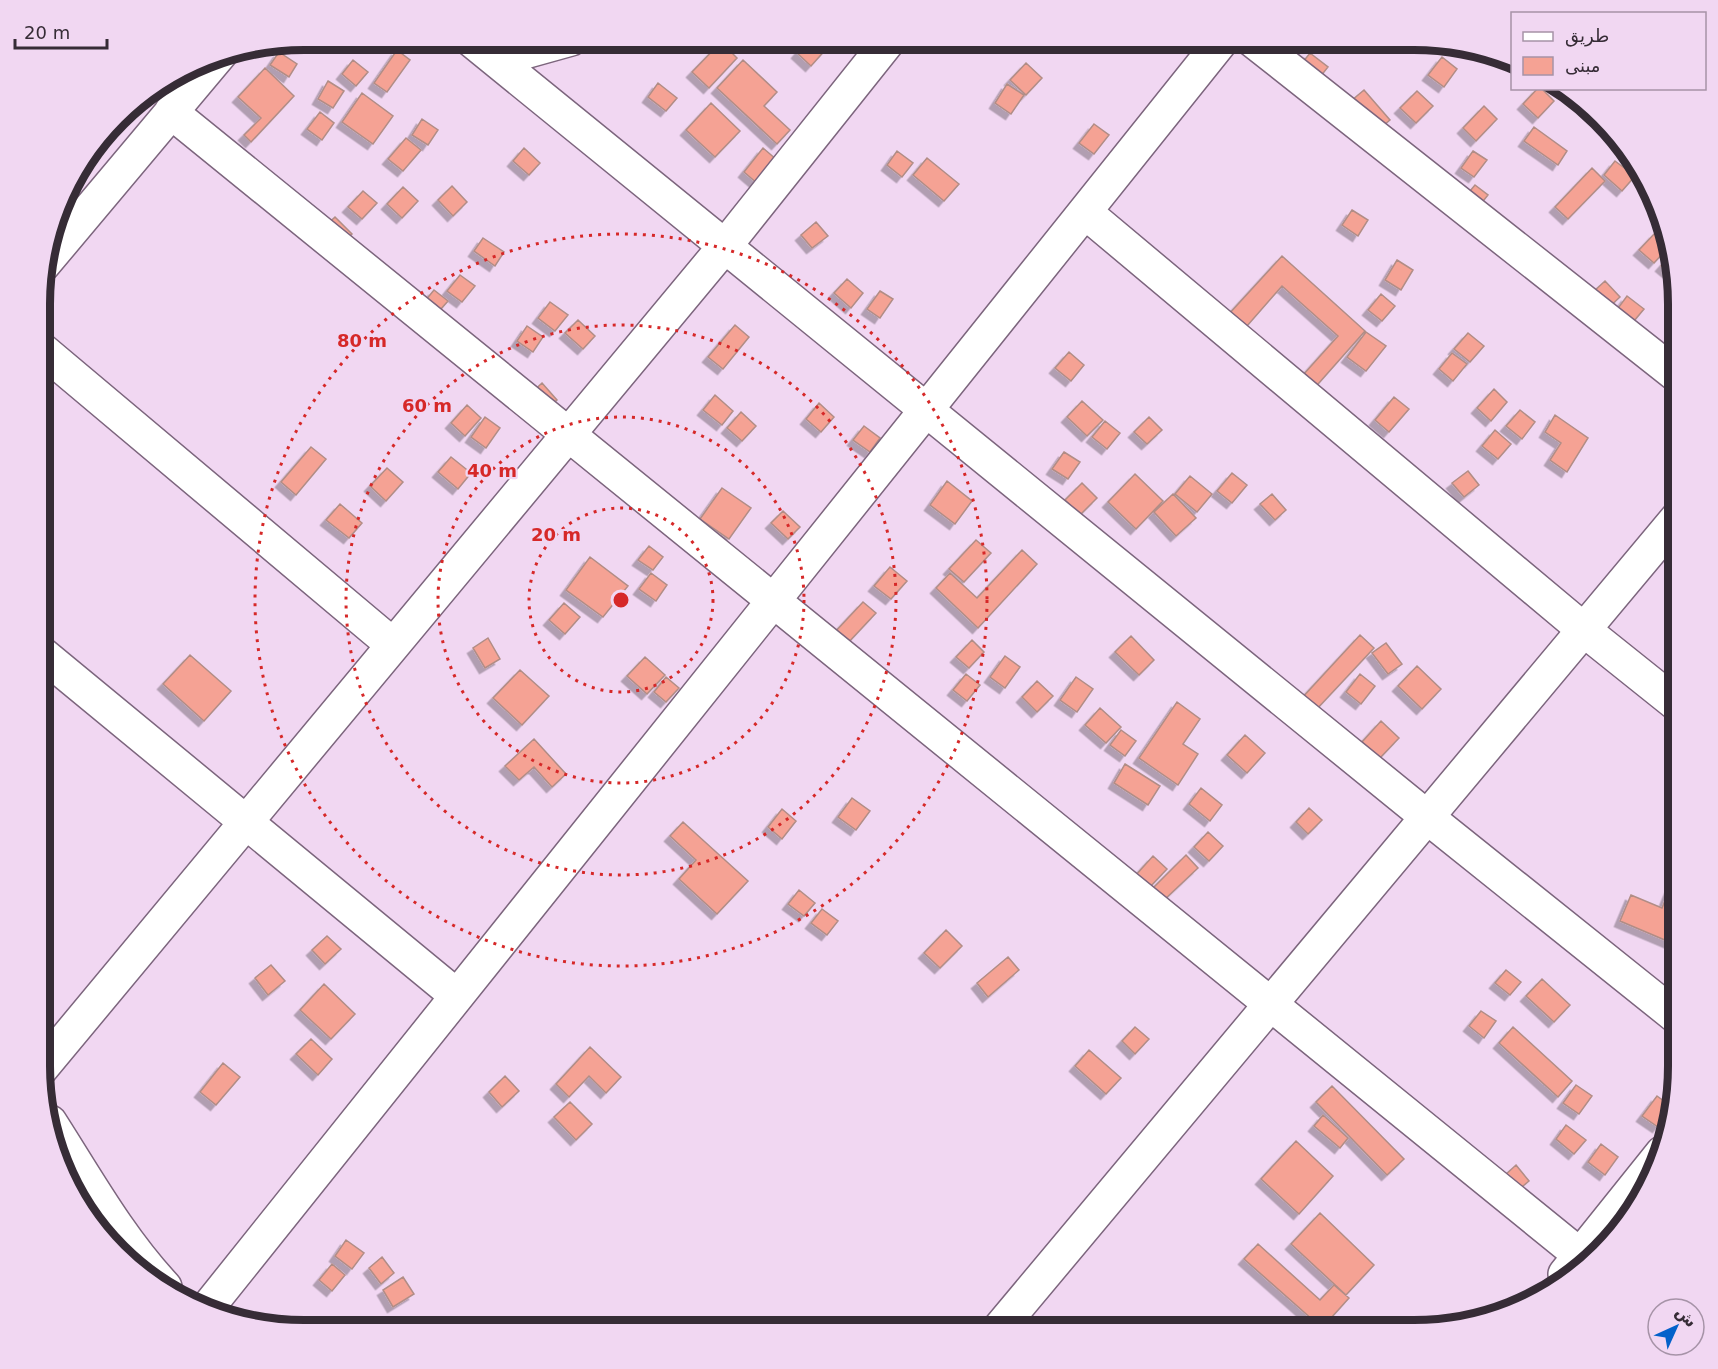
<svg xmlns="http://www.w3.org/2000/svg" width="1718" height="1369" viewBox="0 0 1718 1369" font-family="'DejaVu Sans',Vazirmatn,sans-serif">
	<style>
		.building { fill: #f5a294; stroke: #b18d86; stroke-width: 1.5; filter: url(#shadow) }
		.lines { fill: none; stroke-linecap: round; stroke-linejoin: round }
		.minor-casing { stroke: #7c657d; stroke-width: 36 }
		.tertiary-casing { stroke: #7c657d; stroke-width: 36 }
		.secondary-casing { stroke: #7c657d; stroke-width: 36 }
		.minor { stroke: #fff; stroke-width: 33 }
		.tertiary { stroke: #fff; stroke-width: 33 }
		.secondary { stroke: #fff; stroke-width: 33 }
		.ring { fill: none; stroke: #d62828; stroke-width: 3; stroke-dasharray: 3 6 }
		.rim { fill: none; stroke: #362c36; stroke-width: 8 }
		.centre { fill: #d62828; stroke: #f1d7f2; stroke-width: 3 }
		.ring-label { font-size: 18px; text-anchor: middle; font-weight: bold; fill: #d62828; stroke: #f1d7f2; stroke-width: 4.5; stroke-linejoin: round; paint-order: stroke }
	</style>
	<defs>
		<filter id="shadow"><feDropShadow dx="-5.5" dy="5.5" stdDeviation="0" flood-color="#0004"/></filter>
	</defs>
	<rect width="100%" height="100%" fill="#f1d7f2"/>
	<path class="building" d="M809,39H820L828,47L811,66L797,53Z
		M721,42L737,58L709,88L692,72Z
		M397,50L410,60L387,92L374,83Z
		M279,52L297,64L289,77L270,65Z
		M1310,53L1328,67L1313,86L1295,72Z
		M1442,57L1457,69L1444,87L1428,75Z
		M353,60L368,72L356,86L342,74Z
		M743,60L777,92L764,106L790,130L777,144L717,88Z
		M1026,63L1042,78L1026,95L1010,80Z
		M265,68L294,96L251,142L244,135L261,118L238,97Z
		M328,81L344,91L333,108L318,99Z
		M658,83L677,98L666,111L648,97Z
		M1007,84L1024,95L1011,114L995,103Z
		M1538,88H1541L1554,101L1538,118L1523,104Z
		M1364,90L1390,120L1371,136L1345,106Z
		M1417,91L1433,106L1416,123L1400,108Z
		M362,93L393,116L373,144L342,122Z
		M148,94L126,125L118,119L129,104Z
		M711,103L740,131L715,157L686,130Z
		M1484,106L1497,119L1476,141L1463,128Z
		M320,112L334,123L322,140L307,129Z
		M422,119L438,130L428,145L412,135Z
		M1094,124L1109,135L1094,154L1079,143Z
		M1534,127L1567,151L1558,165L1524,141Z
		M406,138L421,150L403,171L388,159Z
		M524,148L540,163L529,175L513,161Z
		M763,148L777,160L758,184L744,172Z
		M897,151L913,163L902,177L887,165Z
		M1473,151L1487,160L1474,177L1461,168Z
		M927,158L959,184L944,201L913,175Z
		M1615,161L1635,176L1622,191L1604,175Z
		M1592,168L1605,181L1568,219L1555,207Z
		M1475,185L1488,195L1473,214L1460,203Z
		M452,186L467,202L453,216L438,200Z
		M403,187L418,201L402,218L387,204Z
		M363,191L377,203L362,219L348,207Z
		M1352,210L1368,220L1358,236L1342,225Z
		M335,217L352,234L337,248L320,231Z
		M816,222L828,236L812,248L801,235Z
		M1655,233L1665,242L1666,250L1654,263L1639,250Z
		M483,238L504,252L495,266L474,251Z
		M1282,256L1365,331L1303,401V375L1338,336L1282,286L1233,342L1217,327Z
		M1668,258L1673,276L1661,266Z
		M1397,260L1413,270L1401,290L1385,280Z
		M460,275L475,286L462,302L447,291Z
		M847,279L863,293L851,308L834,293Z
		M1605,281L1620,297L1607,309L1592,293Z
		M434,290L448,301L433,318L420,307Z
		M880,291L893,299L880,318L867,309Z
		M1381,294L1395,306L1382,321L1368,310Z
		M1627,296L1644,309L1629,327L1613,315Z
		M550,302L568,315L555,331L538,318Z
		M578,320L595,336L583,349L565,333Z
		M735,325L749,337L723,369L708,357Z
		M527,326L543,337L533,352L517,341Z
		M1366,332L1386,346L1366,371L1347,357Z
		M1468,333L1484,346L1470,362L1454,349Z
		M1069,352L1084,365L1071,381L1055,368Z
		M1452,353L1467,364L1453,381L1439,369Z
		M542,383L557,400L543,414L527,397Z
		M1494,389L1507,402L1491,421L1477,408Z
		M715,395L733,411L722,425L703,410Z
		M1394,397L1409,409L1389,432L1375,420Z
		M1082,401L1103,420L1087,436L1067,417Z
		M819,403L834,417L821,432L806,419Z
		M467,405L481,418L465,436L451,423Z
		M1520,410L1535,422L1522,439L1506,426Z
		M741,412L756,426L742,441L727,428Z
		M1555,415L1588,438L1567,472L1550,460L1561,443L1545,432Z
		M485,417L500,428L486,448L471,437Z
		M1149,417L1162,430L1147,444L1134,432Z
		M1105,421L1120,433L1107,449L1092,437Z
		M864,426L880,438L870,452L853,440Z
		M1495,430L1511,444L1498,459L1482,446Z
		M311,447L326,459L296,495L281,482Z
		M1064,452L1080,462L1068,479L1052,469Z
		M451,457L471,473L458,489L438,472Z
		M387,468L403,482L386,501L370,486Z
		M1468,471L1479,485L1464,497L1452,483Z
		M1232,473L1247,485L1232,503L1217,491Z
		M1135,474L1163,501L1136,529L1108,502Z
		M1190,476L1212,494L1197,512L1175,494Z
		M947,481L972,501L955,524L930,505Z
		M1082,483L1097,498L1080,515L1065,500Z
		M722,488L751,508L729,539L700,519Z
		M1173,494L1196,518L1176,536L1154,512Z
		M1272,494L1286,510L1275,520L1260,504Z
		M340,504L362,523L349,538L326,520Z
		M783,511L800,527L788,539L771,523Z
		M976,540L991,553L964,582L949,569Z
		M649,546L663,557L653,570L638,560Z
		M1022,550L1037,564L978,628L936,588L950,573L977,598Z
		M590,557L628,586L603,617L566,590Z
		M890,567L907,581L891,599L874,586Z
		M651,573L667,585L656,601L639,589Z
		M863,602L876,613L847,644L834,633Z
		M564,603L580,617L565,634L549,620Z
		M1360,635L1374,648L1315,711L1301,699Z
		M1131,636L1154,660L1139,675L1115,652Z
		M488,638L500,659L485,668L473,648Z
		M972,640L984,652L969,668L956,657Z
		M1386,643L1402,664L1388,674L1372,653Z
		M190,655L231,691L204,721L163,684Z
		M1005,656L1020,667L1005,688L990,677Z
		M645,657L665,675L647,694L627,676Z
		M1417,666L1441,689L1422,709L1398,686Z
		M520,670L549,696L522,725L493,698Z
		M966,674L980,685L967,701L953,690Z
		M1360,674L1375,686L1361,704L1346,692Z
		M666,677L679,688L666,702L654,692Z
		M1076,677L1093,689L1077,712L1060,700Z
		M1037,681L1053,696L1037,712L1022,697Z
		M1177,702L1200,719L1183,744L1198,754L1178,785L1139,758Z
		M1100,708L1121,727L1106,743L1085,725Z
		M1381,721L1399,738L1380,758L1362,742Z
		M1121,730L1136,741L1125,756L1110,745Z
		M1245,735L1265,753L1247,773L1227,755Z
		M534,739L566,774L552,787L534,767L519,780L505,766Z
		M1125,764L1160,786L1148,805L1114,783Z
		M1201,788L1222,805L1210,821L1189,804Z
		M852,798L870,811L856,830L838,817Z
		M1309,808L1322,820L1308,834L1296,822Z
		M782,809L796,821L782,839L768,827Z
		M683,822L748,881L717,914L679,879L696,860L670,836Z
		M1208,832L1223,846L1209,861L1194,847Z
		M1186,855L1198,868L1163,901L1152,889Z
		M1153,856L1167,869L1149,888L1135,876Z
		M1679,867V946L1620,921L1631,895L1662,908Z
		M799,890L815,903L804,916L788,904Z
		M822,909L838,921L827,935L811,923Z
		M946,930L962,946L940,968L924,953Z
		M327,936L341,949L325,964L312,950Z
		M1008,957L1019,970L988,997L977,983Z
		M271,965L285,981L268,995L255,978Z
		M1506,970L1521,982L1510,995L1495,983Z
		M1542,979L1570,1005L1554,1022L1526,996Z
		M324,984L355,1014L331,1039L300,1010Z
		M1481,1011L1496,1021L1484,1038L1469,1026Z
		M1135,1027L1149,1039L1135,1054L1122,1041Z
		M1513,1027L1572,1081L1558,1097L1499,1043Z
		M311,1039L332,1059L318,1075L296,1054Z
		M590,1047L621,1077L606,1093L589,1076L569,1097L556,1084Z
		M1089,1050L1121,1078L1106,1094L1075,1066Z
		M223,1063L240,1077L216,1105L200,1092Z
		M505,1076L519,1091L502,1107L489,1092Z
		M1576,1085L1592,1096L1579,1114L1563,1103Z
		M1332,1086L1404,1159L1387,1175L1316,1102Z
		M1657,1096L1672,1107L1658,1127L1642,1116Z
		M570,1102L592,1124L576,1140L554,1117Z
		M1323,1115L1348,1138L1340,1148L1314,1126Z
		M1566,1125L1586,1140L1574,1154L1556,1139Z
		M1296,1141L1333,1176L1299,1214L1261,1179Z
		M1601,1144L1618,1157L1605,1175L1588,1162Z
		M1516,1165L1529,1181L1517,1191L1504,1176Z
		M1320,1213L1374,1265L1346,1295L1291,1244Z
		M346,1240L364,1253L352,1269L335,1256Z
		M1258,1244L1320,1300L1334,1285L1349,1298L1322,1328L1244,1259Z
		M382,1257L394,1273L381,1284L369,1268Z
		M332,1264L345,1275L332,1291L319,1280Z
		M403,1277L414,1294L393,1307L383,1290Z
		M1295,1317L1315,1330H1287Z"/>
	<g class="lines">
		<defs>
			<path id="minor" d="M470,39L1427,817L1678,1018
				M1251,39L1679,377
				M496,60L571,39
				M171,112L1586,1260
				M1085,212L1584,630L1679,706
				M43,265L221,53
				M41,349L393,645
				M41,653L457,996
				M40,1070L725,246L890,39
				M1565,1274L1662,1153
				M205,1311L1223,39"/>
			<path id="tertiary" d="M998,1330L1679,516"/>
			<path id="secondary" d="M50,1122C86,1178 119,1238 165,1287"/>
		</defs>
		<use href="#minor" class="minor-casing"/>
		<use href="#tertiary" class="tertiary-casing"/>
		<use href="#secondary" class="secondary-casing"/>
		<use href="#minor" class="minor"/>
		<use href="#tertiary" class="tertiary"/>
		<use href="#secondary" class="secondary"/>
	</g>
	<g class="ring">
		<circle cx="621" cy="600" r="92"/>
		<circle cx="621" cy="600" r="183"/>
		<circle cx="621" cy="600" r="275"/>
		<circle cx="621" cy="600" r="366"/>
	</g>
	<path d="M0 0H1718V1369H0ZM304 50H1414A254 254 0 0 1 1668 304V1066A254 254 0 0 1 1414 1320H304A254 254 0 0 1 50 1066V304A254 254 0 0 1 304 50Z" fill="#f1d7f2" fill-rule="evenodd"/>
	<path class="rim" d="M304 50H1414A254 254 0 0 1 1668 304V1066A254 254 0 0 1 1414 1320H304A254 254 0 0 1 50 1066V304A254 254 0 0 1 304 50Z"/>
	<circle cx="621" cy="600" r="9" class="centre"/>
	<g class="ring-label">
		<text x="362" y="347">80 m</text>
		<text x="427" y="412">60 m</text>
		<text x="492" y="477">40 m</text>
		<text x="556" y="541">20 m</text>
	</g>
	<rect x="1511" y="12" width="195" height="78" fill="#f1d7f2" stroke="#a693a7" stroke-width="1.5"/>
	<rect x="1523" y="32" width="30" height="9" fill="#ffffff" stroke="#a693a7" stroke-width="1.5"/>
	<text x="1565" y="42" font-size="18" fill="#362c36">طريق</text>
	<rect x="1523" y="57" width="30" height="18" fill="#f5a294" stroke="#a693a7" stroke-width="1.5"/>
	<text x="1565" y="72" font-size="18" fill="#362c36">مبنى</text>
	<g transform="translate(1676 1327) rotate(45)"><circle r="28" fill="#f1d7f2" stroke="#a693a7" stroke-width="1.5"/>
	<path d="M0-4.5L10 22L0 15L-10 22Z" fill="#0361ca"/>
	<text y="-9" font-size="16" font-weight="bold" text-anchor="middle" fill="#362c36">ش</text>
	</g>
	<path d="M15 39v9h92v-9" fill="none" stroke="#362c36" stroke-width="3"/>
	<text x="24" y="39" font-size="18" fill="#362c36" stroke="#f1d7f2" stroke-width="4.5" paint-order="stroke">20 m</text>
</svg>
